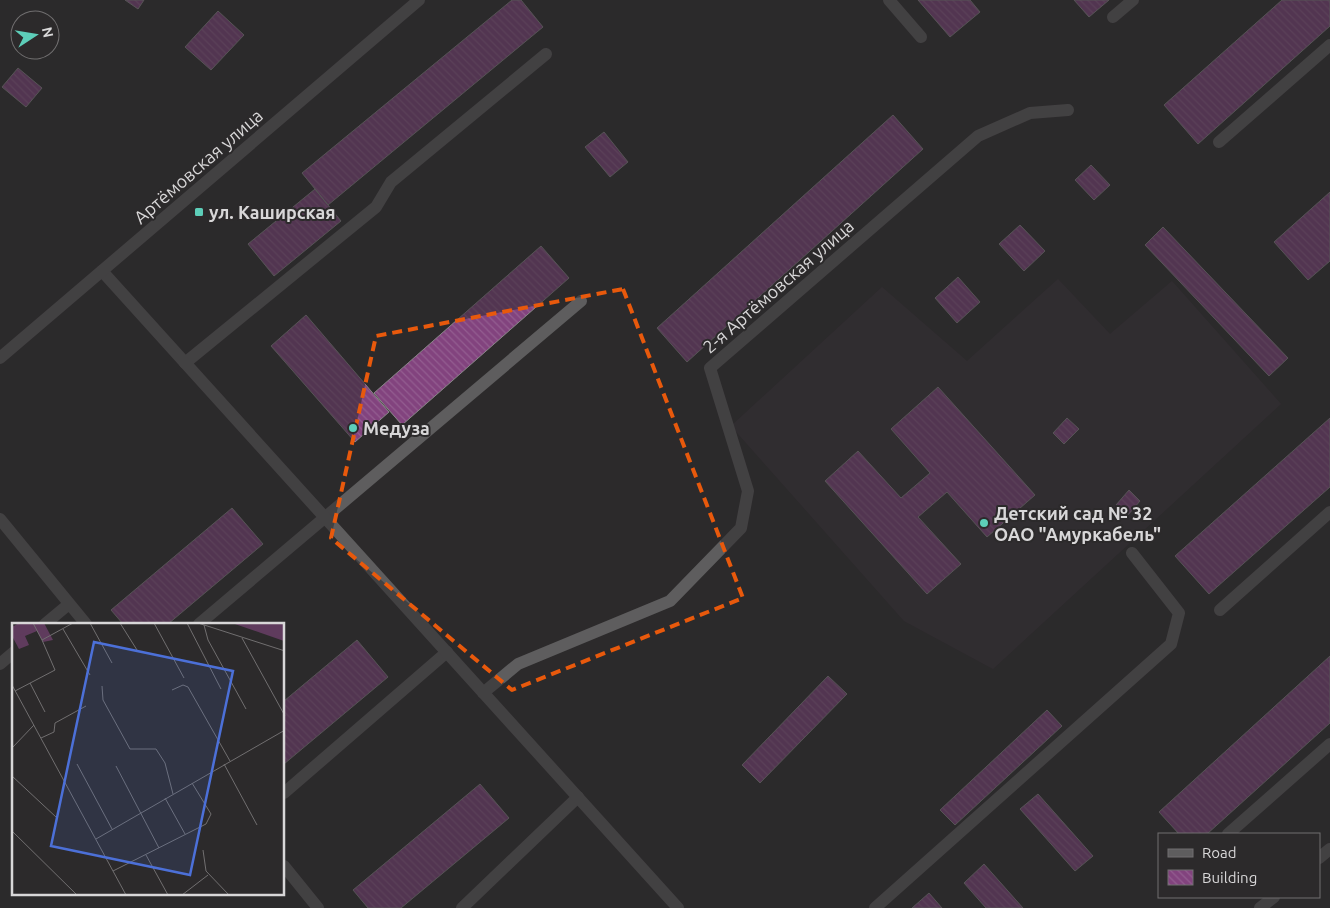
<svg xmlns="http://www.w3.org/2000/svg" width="1330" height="908" viewBox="0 0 1330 908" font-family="Ubuntu,sans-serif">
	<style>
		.built { fill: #373137 }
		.building { fill: url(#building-back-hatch); stroke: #898688 }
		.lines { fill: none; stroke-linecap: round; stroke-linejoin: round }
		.service { stroke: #5e5d5e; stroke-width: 12 }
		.minor { stroke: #5e5d5e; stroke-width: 12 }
		.tertiary { stroke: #5e5d5e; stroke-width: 12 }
		.marked { fill: none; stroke: #e8590c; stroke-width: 4; stroke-dasharray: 10 6; stroke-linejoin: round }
		.poi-dot { fill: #5dceb9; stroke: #2c2a2b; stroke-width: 2 }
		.labels { text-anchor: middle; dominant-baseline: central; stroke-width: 4; stroke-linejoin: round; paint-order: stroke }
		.street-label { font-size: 18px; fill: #d8d7d8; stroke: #2c2a2b }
		.poi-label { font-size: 18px; font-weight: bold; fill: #d8d7d8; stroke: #2c2a2b; text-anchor: start }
		.inset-road { fill: none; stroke: #716f70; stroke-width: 1 }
		.view { fill: #4c70d8; fill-opacity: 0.15; stroke: #4c70d8; stroke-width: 2.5 }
		.inset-edge { fill: none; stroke: #d8d7d8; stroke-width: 2.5 }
	</style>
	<defs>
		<pattern id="building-back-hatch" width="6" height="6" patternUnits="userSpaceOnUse" patternTransform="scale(1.25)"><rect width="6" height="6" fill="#82437e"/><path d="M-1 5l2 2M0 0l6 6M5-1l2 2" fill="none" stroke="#935d90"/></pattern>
	</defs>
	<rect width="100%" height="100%" fill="#2c2a2b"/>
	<path class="built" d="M1058,279L1110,334L1172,281L1281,404L993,669L904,621L731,426L882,287L967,361Z"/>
	<path class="building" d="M125,0H144L138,9Z
		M512,0H521L543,27L328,205L302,173Z
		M918,0H970L980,12L950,37Z
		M1074,0H1109L1089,17Z
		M1282,0H1330V26L1198,144L1164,105Z
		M218,11L244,35L211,70L185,47Z
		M18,68L42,88L26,107L2,87Z
		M893,115L923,149L687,362L657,328Z
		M604,132L628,162L610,177L585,147Z
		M1091,165L1110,185L1094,200L1075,180Z
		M315,189L341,221L274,276L248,244Z
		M1330,192V261L1308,280L1274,242Z
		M1020,225L1045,251L1024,271L999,244Z
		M1163,227L1288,358L1269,376L1145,245Z
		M541,246L569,278L402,425L374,393Z
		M958,277L980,302L957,323L935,298Z
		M306,315L389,412L355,442L271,346Z
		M938,387L1035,495L987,537L947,492L918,517L961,564L927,594L825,481L858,451L901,498L930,473L891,429Z
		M1067,418L1079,429L1064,444L1053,433Z
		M1330,418V487L1209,594L1175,556Z
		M1129,490L1140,501L1127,516L1116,505Z
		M232,508L263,544L168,624H123L111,610Z
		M357,640L388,677L284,764V701Z
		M1330,656V723L1207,834H1179L1159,812Z
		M828,676L847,694L760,783L742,765Z
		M1047,710L1062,726L955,825L940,810Z
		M480,784L509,818L401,908H368L353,890Z
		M1038,794L1093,856L1075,871L1020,809Z
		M984,864L1023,908H986L964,883Z
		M929,893L942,908H912Z"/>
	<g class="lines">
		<path class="service" d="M889,0L921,37
			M1113,17L1133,0
			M1219,142L1330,45
			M185,363L376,207L391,182L546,54
			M1220,610L1330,512
			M199,624L581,301
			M284,793L447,652
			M1228,834L1330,744
			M1319,858L1330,849
			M462,908L578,797
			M875,908L1171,644L1179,613L1132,553
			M1260,908L1274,897"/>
		<path class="minor" d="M102,271L678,908
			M0,519L86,624
			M45,624L69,604
			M0,664L14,652
			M483,693L518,664L670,601L741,528L748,491L710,368L978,136L1030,113L1068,110
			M284,866L318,908"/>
		<path class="tertiary" d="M0,358L419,0"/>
	</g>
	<path d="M0 0H1330V908H0ZM623,289L743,598L512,690L331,538L376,336Z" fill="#2c2a2b" fill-opacity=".55" fill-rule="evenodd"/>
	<path class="marked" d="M623,289L743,598L512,690L331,538L376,336Z"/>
	<g class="poi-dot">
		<rect x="194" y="207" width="10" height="10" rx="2.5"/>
		<circle cx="353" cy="428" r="5"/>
		<circle cx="984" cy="523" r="5"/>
	</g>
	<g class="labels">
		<g class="street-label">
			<text transform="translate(198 166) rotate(-41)">Артёмовская улица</text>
			<text transform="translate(778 286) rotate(-41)">2-я Артёмовская улица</text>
		</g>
		<g class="poi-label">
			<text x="209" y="212">ул. Каширская</text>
			<text x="363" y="428">Медуза</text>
			<text x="994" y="513">Детский сад № 32<tspan x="994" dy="21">ОАО "Амуркабель"</tspan></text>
		</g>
	</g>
	<g transform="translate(12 623)">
		<rect width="272" height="272" fill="#2c2a2b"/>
		<path d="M220,0H272V18Z" fill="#5f3b5d"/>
		<path d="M7,0H32L41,17L31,19L25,8L13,13L17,22L7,26L0,13V4Z" fill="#5f3b5d"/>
		<path d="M12,0H20L23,6L4,14L1,7Z" fill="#5f3b5d"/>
		<path class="inset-road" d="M21,0L30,17L61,0M78,0L100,40M108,0L125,27M142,0L172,55M175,0L209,66M186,0L273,28M192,2L196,17L234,86M51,6L78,52M230,15L273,93M18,60L33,89M0,62L114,272M90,63L91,77L118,126H144L153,140L161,171M160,67L171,62L176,64L218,138M3,68L43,47L30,17M29,115L42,109L43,100L74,83M0,125L22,102M65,141L100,206M212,141L245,202M104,143L147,225M0,153L44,194M153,175L173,211M0,208L65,272M84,216L273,107M191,227L194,248L217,272M134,232L156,272M101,248L194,201L199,191L180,160M170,272L196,252"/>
		<path class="view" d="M82,19L221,48L178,252L39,223Z"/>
		<rect width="272" height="272" class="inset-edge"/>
	</g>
	<rect x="1158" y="833" width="162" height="65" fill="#2c2a2b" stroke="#716f70"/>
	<rect x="1168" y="849" width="25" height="8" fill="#5e5d5e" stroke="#716f70"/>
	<text x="1202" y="858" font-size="15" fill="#d8d7d8">Road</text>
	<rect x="1168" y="870" width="25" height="15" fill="url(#building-back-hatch)" stroke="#716f70"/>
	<text x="1202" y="883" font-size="15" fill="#d8d7d8">Building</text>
	<g transform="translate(35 35) rotate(78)"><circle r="24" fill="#2c2a2b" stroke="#716f70"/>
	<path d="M0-4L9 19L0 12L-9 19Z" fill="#5dceb9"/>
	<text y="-8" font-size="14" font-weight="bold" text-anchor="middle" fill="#d8d7d8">N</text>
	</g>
</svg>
